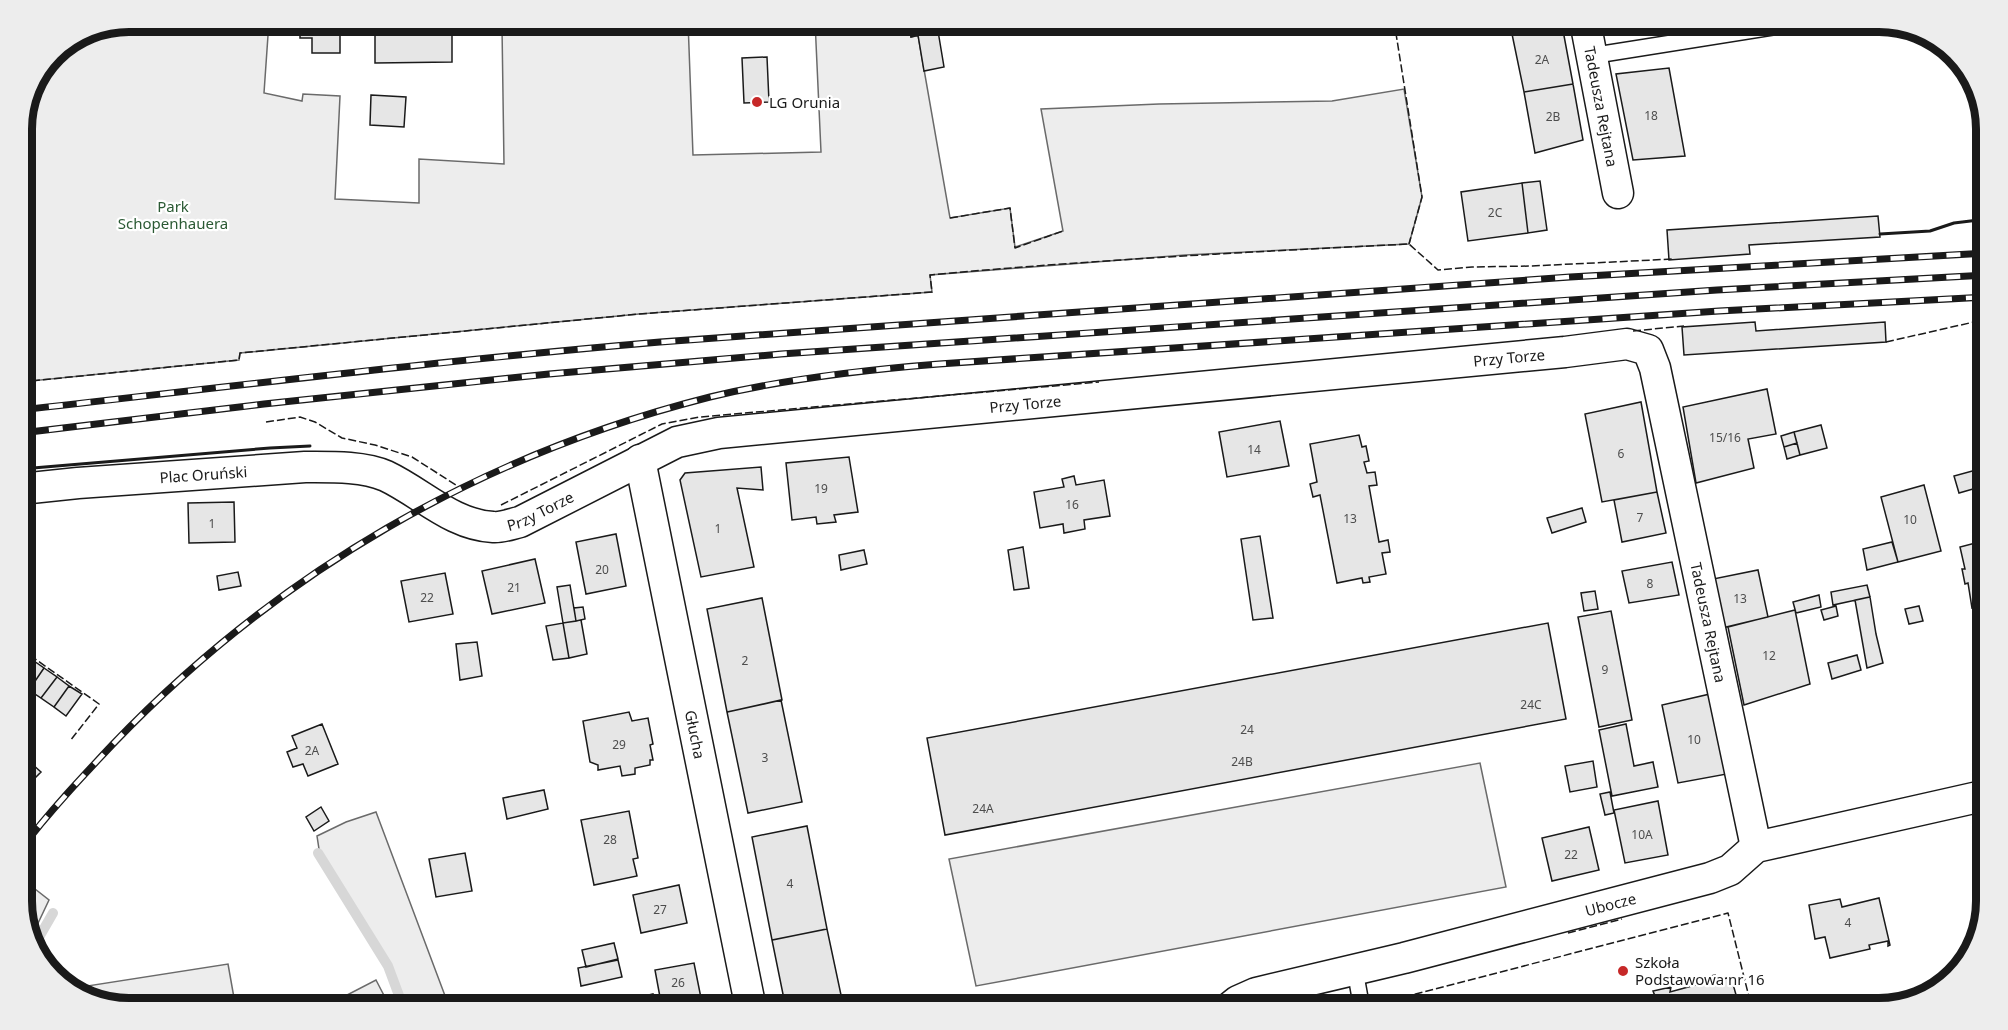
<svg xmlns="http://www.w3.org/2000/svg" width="2008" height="1030" viewBox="0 0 2008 1030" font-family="'Noto Sans',sans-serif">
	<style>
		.built { fill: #ededed; stroke: #6a6a6a; stroke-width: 1.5 }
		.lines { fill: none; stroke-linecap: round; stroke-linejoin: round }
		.stream { stroke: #d7d7d7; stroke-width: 10 }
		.building { fill: #e6e6e6; stroke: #1a1a1a; stroke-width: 1.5 }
		.lane-casing { stroke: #1a1a1a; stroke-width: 18 }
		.street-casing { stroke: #1a1a1a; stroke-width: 33 }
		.lane { stroke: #fff; stroke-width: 15 }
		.street { stroke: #fff; stroke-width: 30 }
		.rail-casing { stroke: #1a1a1a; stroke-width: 7 }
		.rail { stroke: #fff; stroke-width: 4.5; stroke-dasharray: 14; stroke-linecap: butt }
		.fence { stroke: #1a1a1a; stroke-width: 1.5; stroke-dasharray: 8 3; stroke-linecap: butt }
		.wall { stroke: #1a1a1a; stroke-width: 3 }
		.poi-dot { fill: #c62828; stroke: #fff; stroke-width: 2 }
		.labels { text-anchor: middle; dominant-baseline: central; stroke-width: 4.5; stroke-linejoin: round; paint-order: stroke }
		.number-label { font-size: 12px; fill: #4d4d4d }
		.poi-label { font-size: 15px; fill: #1a1a1a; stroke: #fff; text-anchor: start }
		.street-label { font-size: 15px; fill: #1a1a1a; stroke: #fff }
		.park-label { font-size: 15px; fill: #2b5a34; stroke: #fff }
		.rim { fill: none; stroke: #1a1a1a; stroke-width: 8 }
	</style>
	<rect width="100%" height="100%" fill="#fff"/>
	<path class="built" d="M128,21H269L264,93L302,101L303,94L340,96L335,199L419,203V159L504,164L502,27L640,21H688L693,155L821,152L815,21H908L911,37L918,35L950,218L1010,208L1015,247L1063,231L1041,109L1159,104L1332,101L1404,89L1422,197L1409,244L1185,255L930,275L932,292L639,314L240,353L239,360L21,382V122L53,52L87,29Z
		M1480,763L1506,887L976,986L949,859Z
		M376,812L450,1009H400L390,966L319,849L317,836L346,822Z
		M21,878L49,900L31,938L21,909Z
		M228,964L236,1009H128L90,1000L87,986Z
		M376,980L391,1009H320Z"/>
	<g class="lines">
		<path class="stream" d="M318,853L388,966L404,1009
			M34,946L53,913"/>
	</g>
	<path class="building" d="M300,21H340V53H312V38H300Z
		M375,21H452V62L375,63Z
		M908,21H936L938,31L911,37Z
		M1510,21H1561L1562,25L1512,34Z
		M1562,25L1573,84L1524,92L1512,34Z
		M938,31L944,67L924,71L918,35Z
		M767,57L769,102L744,103L742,58Z
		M1669,68L1685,156L1633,160L1616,74Z
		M1573,84L1583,140L1535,153L1524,92Z
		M371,95L406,97L404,127L370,125Z
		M1540,181L1547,230L1528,233L1522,183Z
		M1522,183L1528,233L1468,241L1461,192Z
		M1878,216L1880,237L1749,245L1750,254L1669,260L1667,230Z
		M1755,322L1756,331L1885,322L1886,342L1684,355L1682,327Z
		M1767,389L1776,434L1748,439L1754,468L1696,483L1683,407Z
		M1641,402L1657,492L1602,502L1585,414Z
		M1280,421L1289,466L1227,477L1219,432Z
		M1821,425L1827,448L1800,455L1794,432Z
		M1794,432L1797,443L1784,447L1781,436Z
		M1359,435L1362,447L1366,446L1369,461L1364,462L1367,473L1375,472L1377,485L1369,486L1379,542L1388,540L1390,552L1382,553L1386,574L1369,577L1370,582L1363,583L1362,578L1337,583L1320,495L1313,497L1310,484L1317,482L1310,444Z
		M1797,443L1800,455L1787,459L1784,447Z
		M849,457L858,512L834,515L836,522L817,524L816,517L792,520L786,463Z
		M761,467L763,490L737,488L754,567L701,577L680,480L685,473Z
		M1987,467V485L1959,493L1954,476Z
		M1074,476L1076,485L1104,480L1110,516L1084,520L1085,529L1064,533L1063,524L1040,528L1034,492L1064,487L1062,479Z
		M1924,485L1941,551L1898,562L1881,497Z
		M1657,492L1666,533L1622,542L1614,500Z
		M234,502L235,542L189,543L188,503Z
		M1582,508L1586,522L1552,533L1547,518Z
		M616,534L626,586L586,594L576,542Z
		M1260,536L1273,618L1253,620L1241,539Z
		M1987,540V605L1972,608L1968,583L1965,584L1962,569H1965L1960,547Z
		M1892,542L1898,562L1867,570L1863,549Z
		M1023,547L1029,588L1014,590L1008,550Z
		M864,550L867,564L841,570L839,555Z
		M535,559L545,603L492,614L482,571Z
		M1672,562L1679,595L1629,603L1622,571Z
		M1758,570L1768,617L1722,628L1713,579Z
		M238,572L241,586L219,590L217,576Z
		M445,573L453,614L409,622L401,581Z
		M570,585L576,621L563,623L557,587Z
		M1867,585L1870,597L1833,605L1831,592Z
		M1595,591L1598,609L1584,611L1581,593Z
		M1819,595L1821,607L1796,613L1793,602Z
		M1870,597L1876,634L1883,663L1867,668L1855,600Z
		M762,598L782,700L727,712L707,609Z
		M1836,606L1838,616L1824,620L1821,610Z
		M1919,606L1923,621L1909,624L1905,609Z
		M583,607L585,619L576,621L574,608Z
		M1795,610L1810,684L1744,705L1728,627Z
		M1611,611L1632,720L1599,727L1578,617Z
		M581,620L587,654L569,658L563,623Z
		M563,623L569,658L553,660L546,626Z
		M1548,623L1566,719L945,835L927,738Z
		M477,642L482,676L460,680L456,644Z
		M21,652L31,659L21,673Z
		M1857,655L1861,670L1832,679L1828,663Z
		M31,659L44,668L29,690L21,684V673Z
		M44,668L57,677L41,698L29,690Z
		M57,677L69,686L54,707L41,698Z
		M69,686L82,694L66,716L54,707Z
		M1710,694L1727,774L1678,783L1662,705Z
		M781,700L802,802L748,813L727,712Z
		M629,712L632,721L648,718L653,744L650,745L653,760H650V765L635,768V774L622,776L620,766L598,770V765L590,762L583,721Z
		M322,724L338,764L308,776L303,764L293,767L287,752L297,748L292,736Z
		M1626,724L1634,766L1653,762L1658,787L1612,796L1599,730Z
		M21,753L31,763L21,773Z
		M1593,761L1597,787L1570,792L1565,766Z
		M31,763L41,772L23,790L21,788V773Z
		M544,790L548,809L507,819L503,798Z
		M1610,792L1614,813L1605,815L1600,794Z
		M1658,801L1668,855L1625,863L1614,810Z
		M321,807L329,821L314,831L306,817Z
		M629,811L638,858L633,859L637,876L594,885L581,820Z
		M807,826L827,929L772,940L752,837Z
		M1589,827L1599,870L1552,881L1542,838Z
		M465,853L472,891L436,897L429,859Z
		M679,885L687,923L641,933L633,895Z
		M1879,898L1890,945L1888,946V941L1869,945L1870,949L1830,958L1825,937L1815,939L1809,905L1840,899L1842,907Z
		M827,929L844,1009H786L772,940Z
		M614,943L618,959L586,967L582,950Z
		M618,960L622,977L581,986L578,968Z
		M694,963L702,1003L672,1009H642L640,997L653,994L654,999L660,997L655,970Z
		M1715,975V981L1731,977L1740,1009H1641L1639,1000L1655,996L1653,991L1671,987L1670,992L1699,984L1696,980Z"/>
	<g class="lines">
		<defs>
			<path id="lane" d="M1590,56L1811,21
				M1355,970L1362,1009"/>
			<g id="street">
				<path id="s1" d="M1585,21L1618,193"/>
				<path id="s2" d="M640,460L751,1009"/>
				<path id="s3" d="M21,489L78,483L305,467C330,467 363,466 386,476C422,493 452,525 493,527C501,528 511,524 520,522L677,442L719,433L1565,352L1627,344L1648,350L1655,368L1756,847"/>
				<path id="s4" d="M1228,1009L1238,1001L1256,993L1404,958L1710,878L1730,870L1756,847L1987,795"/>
			</g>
		</defs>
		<use href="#lane" class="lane-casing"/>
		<use href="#street" class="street-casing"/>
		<use href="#lane" class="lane"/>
		<use href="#street" class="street"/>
		<defs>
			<path id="rail" d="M21,410C234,386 446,360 660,342L1570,277L1987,253
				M21,433L264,404L549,374L781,354L1717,290L1987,275
				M21,849C49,812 81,778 113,744C277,573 480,455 710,397C785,379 862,370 939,364L1719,311L1987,297"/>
		</defs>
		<use href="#rail" class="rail-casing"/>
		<use href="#rail" class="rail"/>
		<path class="fence" d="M1394,21L1422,197L1409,244
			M950,218L1010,208L1015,248L1063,231
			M1633,331L1684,326
			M1886,342L1987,319
			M21,382L239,360L240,353L639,314L932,292L930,275C1089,260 1249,252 1409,244L1438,270L1472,267L1532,266L1673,259
			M266,422L300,417L315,422L342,438L375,445L412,457L456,485
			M501,505L662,424L700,417L1099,382
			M21,649L99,704L70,741
			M1568,933L1622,919
			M1347,1009L1348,1003L1375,997L1381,1003L1728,913L1752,1009"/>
		<path class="wall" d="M1880,234L1930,231L1954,223L1987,219
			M21,469L270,448L310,446"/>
	</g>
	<g class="poi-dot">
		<circle cx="757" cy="102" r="6"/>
		<circle cx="1623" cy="971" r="6"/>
	</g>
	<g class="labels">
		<g class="number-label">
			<text x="1542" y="59">2A</text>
			<text x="1651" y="115">18</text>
			<text x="1553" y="116">2B</text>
			<text x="1495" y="212">2C</text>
			<text x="1725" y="437">15/16</text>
			<text x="1254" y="449">14</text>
			<text x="1621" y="453">6</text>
			<text x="821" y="488">19</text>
			<text x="1072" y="504">16</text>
			<text x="1640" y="517">7</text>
			<text x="1350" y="518">13</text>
			<text x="1910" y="519">10</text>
			<text x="212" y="523">1</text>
			<text x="718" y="528">1</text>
			<text x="602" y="569">20</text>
			<text x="1650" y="583">8</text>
			<text x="514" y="587">21</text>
			<text x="427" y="597">22</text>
			<text x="1740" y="598">13</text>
			<text x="1769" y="655">12</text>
			<text x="745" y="660">2</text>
			<text x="1605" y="669">9</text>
			<text x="1531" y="704">24C</text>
			<text x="1247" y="729">24</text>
			<text x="1694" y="739">10</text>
			<text x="619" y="744">29</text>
			<text x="312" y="750">2A</text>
			<text x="765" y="757">3</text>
			<text x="1242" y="761">24B</text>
			<text x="983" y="808">24A</text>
			<text x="1642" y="834">10A</text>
			<text x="610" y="839">28</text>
			<text x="1571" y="854">22</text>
			<text x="790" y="883">4</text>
			<text x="660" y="909">27</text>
			<text x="1848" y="922">4</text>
			<text x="678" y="982">26</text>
		</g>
		<g class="poi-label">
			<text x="769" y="102">LG Orunia</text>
			<text x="1635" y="962">Szkoła<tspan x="1635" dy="17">Podstawowa nr 16</tspan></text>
		</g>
		<g class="street-label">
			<text stroke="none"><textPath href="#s1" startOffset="87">Tadeusza Rejtana</textPath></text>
			<text stroke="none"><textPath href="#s3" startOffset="1527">Przy Torze</textPath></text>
			<text stroke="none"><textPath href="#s3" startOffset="1041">Przy Torze</textPath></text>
			<text stroke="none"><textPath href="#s3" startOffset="183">Plac Oruński</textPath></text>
			<text stroke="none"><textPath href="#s3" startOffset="537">Przy Torze</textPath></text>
			<text stroke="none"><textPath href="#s3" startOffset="1947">Tadeusza Rejtana</textPath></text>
			<text stroke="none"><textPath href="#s2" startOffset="280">Głucha</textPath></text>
			<text stroke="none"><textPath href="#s4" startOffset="398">Ubocze</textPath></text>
		</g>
		<g class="park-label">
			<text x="173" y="206">Park<tspan x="173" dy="17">Schopenhauera</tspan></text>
		</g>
	</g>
	<path d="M0 0H2008V1030H0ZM129 32H1879A97 97 0 0 1 1976 129V901A97 97 0 0 1 1879 998H129A97 97 0 0 1 32 901V129A97 97 0 0 1 129 32Z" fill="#ededed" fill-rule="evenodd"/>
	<path class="rim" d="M129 32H1879A97 97 0 0 1 1976 129V901A97 97 0 0 1 1879 998H129A97 97 0 0 1 32 901V129A97 97 0 0 1 129 32Z"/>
</svg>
